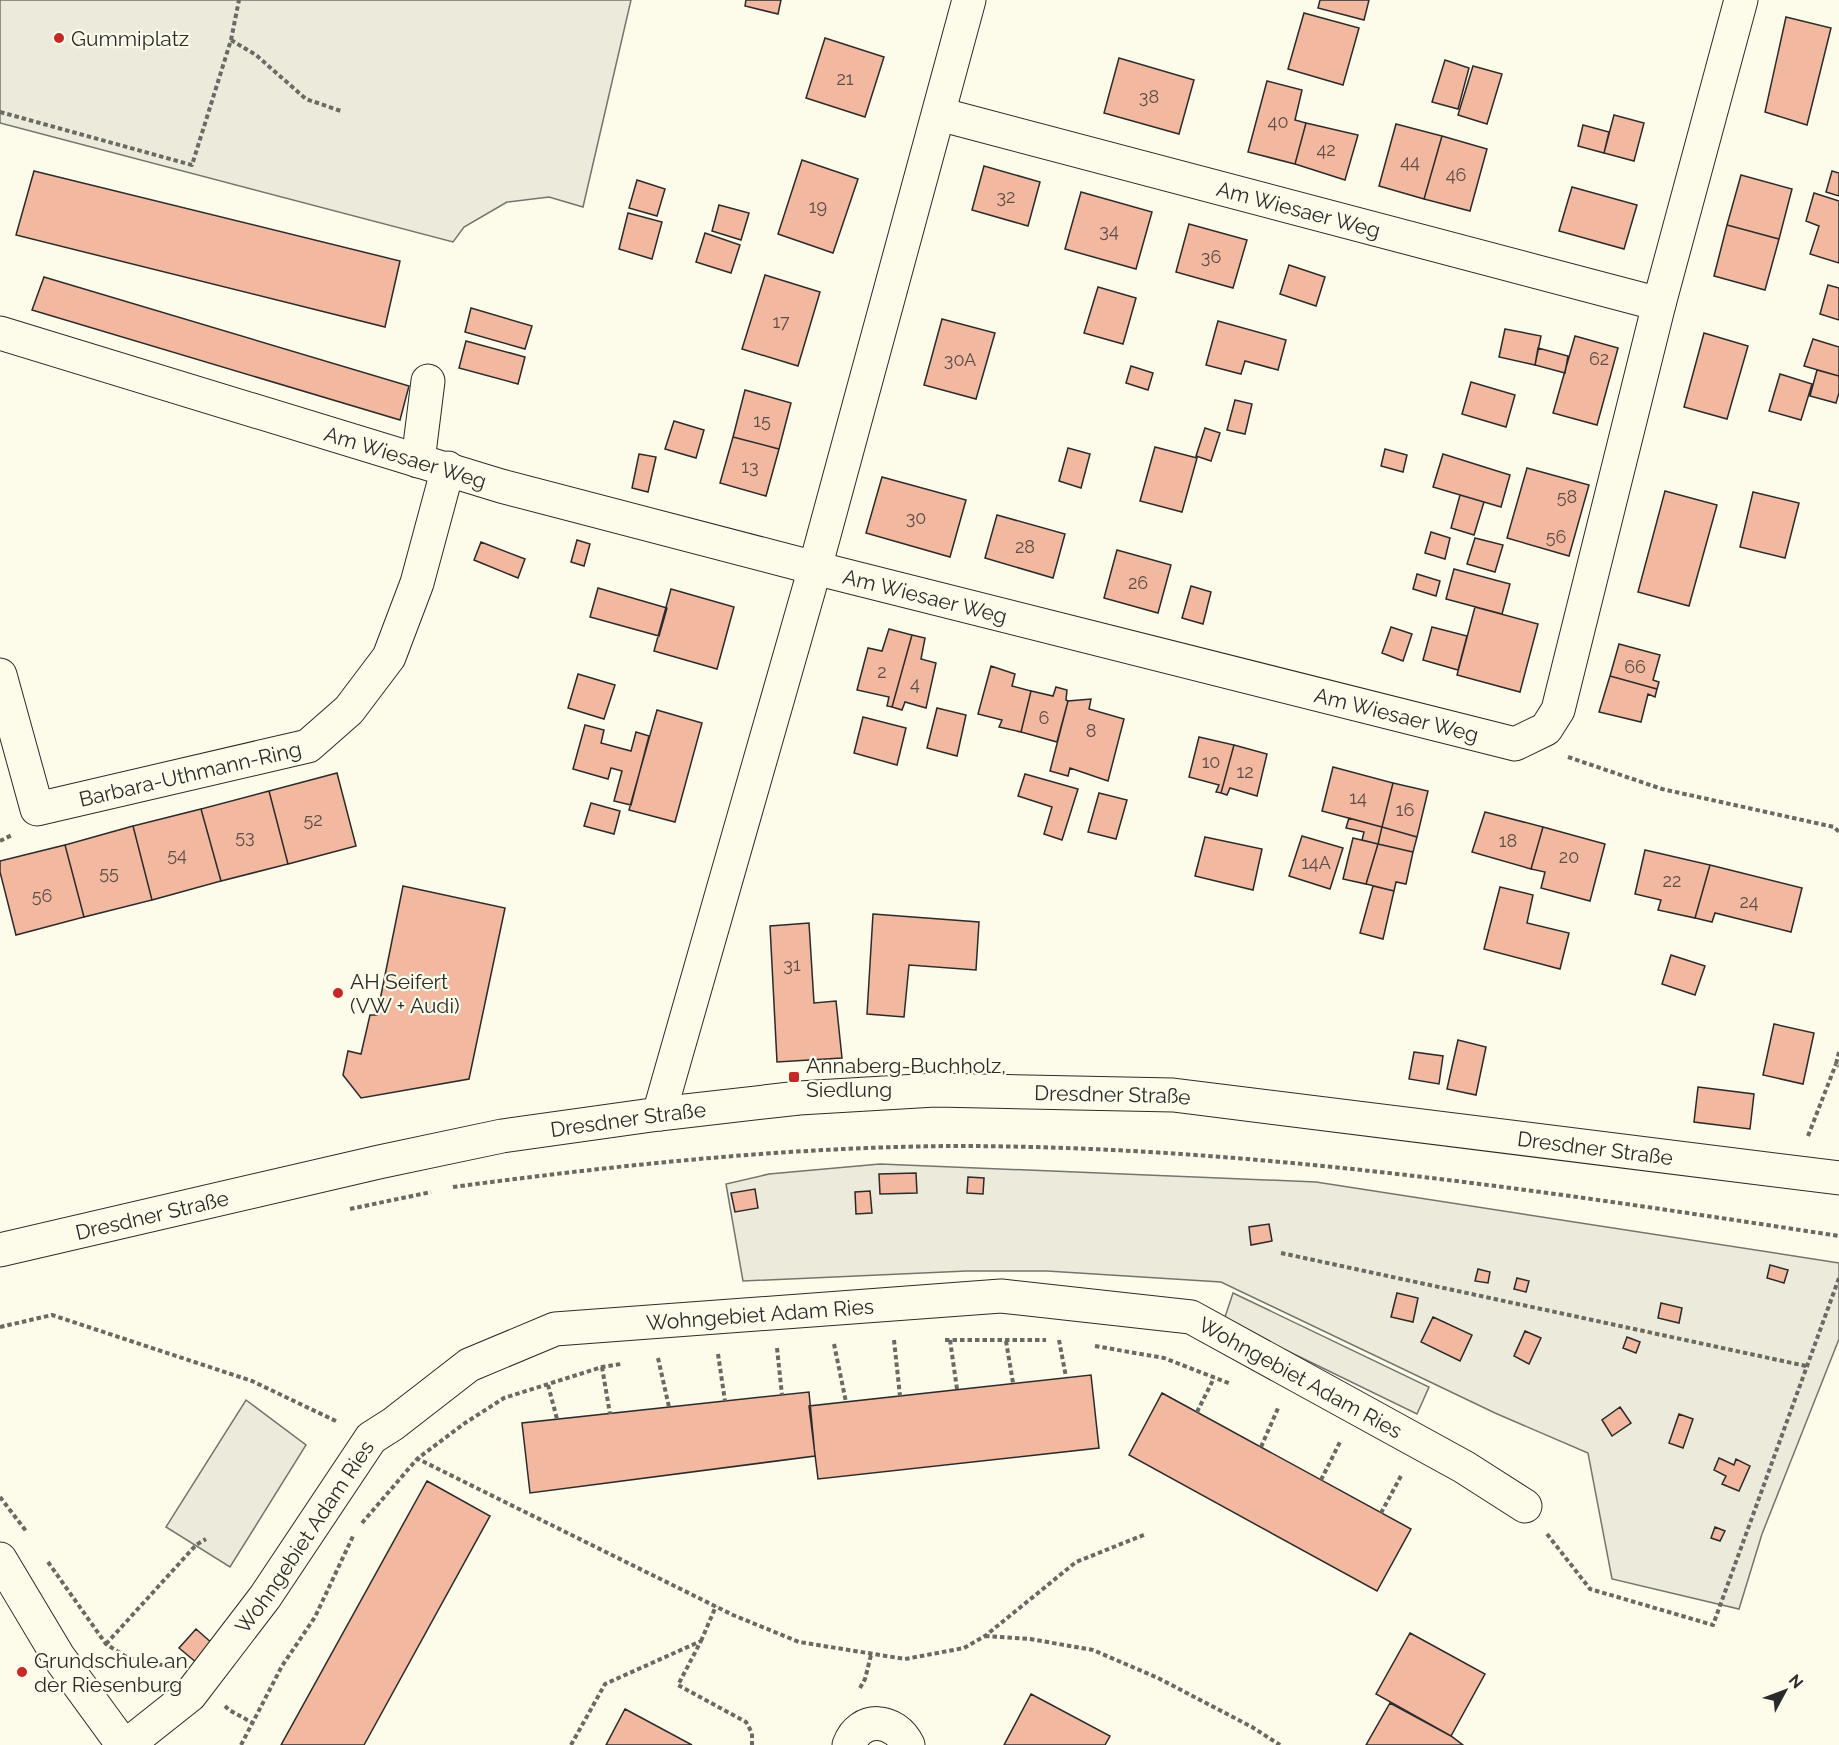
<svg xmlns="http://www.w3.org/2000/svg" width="1839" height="1745" viewBox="0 0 1839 1745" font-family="Raleway,sans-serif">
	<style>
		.green { fill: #ecebdb; stroke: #74746e; stroke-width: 1.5 }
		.parking { fill: #eceadb; stroke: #74746e; stroke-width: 1.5 }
		.building { fill: #f2b8a0; stroke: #2b2b2b; stroke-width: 1.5 }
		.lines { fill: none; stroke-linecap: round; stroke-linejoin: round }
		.minor-casing { stroke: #2b2b2b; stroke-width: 35 }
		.major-casing { stroke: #2b2b2b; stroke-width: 35 }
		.path { stroke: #6a6964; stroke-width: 4; stroke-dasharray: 4.5 3; stroke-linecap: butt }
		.minor { stroke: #fdfbea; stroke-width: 33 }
		.major { stroke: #fdfbea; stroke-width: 33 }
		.poi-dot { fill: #c62828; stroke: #fdfbea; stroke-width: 2 }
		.labels { text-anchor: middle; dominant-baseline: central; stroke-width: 4.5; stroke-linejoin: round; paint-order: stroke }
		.number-label { font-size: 18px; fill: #5d4e48 }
		.poi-label { font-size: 21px; fill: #2b2b2b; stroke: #fdfbea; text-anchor: start }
		.street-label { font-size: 21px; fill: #2b2b2b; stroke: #fdfbea }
	</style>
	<rect width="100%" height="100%" fill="#fdfbea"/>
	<path class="green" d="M0,0H631L583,207L549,197L507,202L464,227L453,242L0,123Z
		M880,1164L1316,1182L1839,1263V1339L1762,1534L1739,1609L1612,1579L1588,1453L1495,1413L1221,1282L1047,1271H967L743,1281L726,1184L769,1174Z"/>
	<path class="parking" d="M1233,1293L1429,1387L1417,1414L1224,1320Z
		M246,1400L306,1445L230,1567L166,1527Z"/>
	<path class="building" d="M746,0H781L778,14L745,6Z
		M1320,0H1369L1364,20L1318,8Z
		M1304,13L1359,28L1343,85L1288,69Z
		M1786,17L1831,28L1807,125L1765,112Z
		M825,38L884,57L865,117L806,98Z
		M1119,58L1194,80L1179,134L1104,113Z
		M1445,60L1469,68L1458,109L1432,102Z
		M1473,66L1502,74L1487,124L1458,115Z
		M1267,81L1302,90L1295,120L1306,123L1295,164L1248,152Z
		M1614,115L1644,123L1634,161L1604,153Z
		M1306,123L1358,135L1345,180L1295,164Z
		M1396,124L1442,136L1424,199L1379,186Z
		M1583,125L1609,132L1604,153L1578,146Z
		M1442,136L1487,149L1470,211L1424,199Z
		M802,160L858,179L833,253L778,234Z
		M984,166L1040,182L1028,226L972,210Z
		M34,171L400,261L385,327L16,235Z
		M1832,171L1839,173V196L1826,192Z
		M1741,175L1792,189L1779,239L1727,225Z
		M637,180L665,189L657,216L629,208Z
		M1572,187L1637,205L1624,249L1559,231Z
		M1081,192L1152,212L1136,269L1065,249Z
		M1814,193L1839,201V263L1810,254L1819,226L1806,221Z
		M719,205L749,213L741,240L712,231Z
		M628,213L662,222L652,259L619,249Z
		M1189,224L1247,240L1233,288L1176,272Z
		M1727,225L1779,239L1765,290L1714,276Z
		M705,233L740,245L731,273L696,262Z
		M1289,265L1325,277L1316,306L1280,294Z
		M765,275L820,292L798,366L742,349Z
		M44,277L409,386L400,420L32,310Z
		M1828,285L1839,288V320L1820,314Z
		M1098,287L1136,298L1123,344L1084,333Z
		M471,308L532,326L525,349L465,332Z
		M942,319L995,333L976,399L924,385Z
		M1218,321L1286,340L1278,370L1245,361L1241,374L1206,365Z
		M1505,329L1541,336L1535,365L1499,357Z
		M1704,333L1748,346L1727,419L1684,407Z
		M1575,336L1618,348L1597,425L1553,413Z
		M1813,339L1839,347V376L1804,366Z
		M466,341L525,357L518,384L459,368Z
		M1538,348L1568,356L1565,373L1535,365Z
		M1131,366L1153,373L1148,390L1126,383Z
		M1817,370L1839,376V393L1836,403L1810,396Z
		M1780,374L1812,384L1801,420L1769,411Z
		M1471,382L1515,395L1506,427L1462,414Z
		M745,390L791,403L779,449L733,437Z
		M1235,400L1252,404L1245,434L1227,430Z
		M674,421L704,430L696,458L665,449Z
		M1205,428L1220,433L1211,461L1196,456Z
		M733,437L779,449L766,496L720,483Z
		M1155,447L1197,458L1182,512L1140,501Z
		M1068,448L1090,454L1081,488L1059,481Z
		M1385,449L1407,455L1403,472L1381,466Z
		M639,454L656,457L648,492L632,488Z
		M1443,454L1510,475L1501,507L1433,487Z
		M1527,468L1589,485L1569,556L1507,538Z
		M882,477L966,500L950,557L866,533Z
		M1665,491L1717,505L1689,606L1638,592Z
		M1753,492L1799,503L1785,558L1740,547Z
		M1460,495L1484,502L1474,535L1451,528Z
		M997,515L1065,534L1053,578L985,558Z
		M1431,532L1450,538L1445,559L1425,553Z
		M1475,538L1503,545L1495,572L1467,564Z
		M577,540L590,544L584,566L571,562Z
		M481,542L525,559L518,578L474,560Z
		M1117,550L1171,565L1158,613L1104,598Z
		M1454,569L1510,584L1502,614L1446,599Z
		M1417,574L1440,581L1436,596L1413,589Z
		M1191,586L1211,592L1203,624L1182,618Z
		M598,588L667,608L659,636L590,617Z
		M671,589L734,607L717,669L654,651Z
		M1475,607L1538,624L1520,692L1457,675Z
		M1391,627L1412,634L1403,661L1382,653Z
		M1432,627L1467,636L1458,670L1423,660Z
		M889,629L912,635L892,707L887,706L889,697L857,690L868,648L882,651Z
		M912,635L925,638L921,659L936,663L926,708L905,702L902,710L892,707Z
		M1619,644L1660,655L1653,680L1659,682L1657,689L1610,676Z
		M991,666L1015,674L1012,686L1031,691L1021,732L999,727L1002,720L978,714Z
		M578,674L615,685L604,719L568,708Z
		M1610,676L1657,689L1655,697L1648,694L1641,722L1599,712Z
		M1056,687L1067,690L1066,700L1068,701L1057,742L1021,732L1031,691L1053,696Z
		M1091,699L1089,709L1124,719L1108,781L1070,768L1068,776L1050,771L1068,701Z
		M937,708L966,715L957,756L927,748Z
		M657,710L702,723L675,822L629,810Z
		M863,717L906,728L897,765L854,753Z
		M585,725L604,730L601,743L631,751L636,732L649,736L631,805L614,801L622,771L611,768L608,779L573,769Z
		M1199,737L1234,745L1221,793L1216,792L1219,785L1189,777Z
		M1234,745L1267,754L1257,796L1230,788L1227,795L1221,793Z
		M1333,767L1393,783L1382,827L1322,811Z
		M337,773L356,846L288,864L269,791Z
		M1025,774L1078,789L1062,840L1044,834L1052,807L1018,796Z
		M1393,783L1428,791L1417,837L1382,827Z
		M269,791L288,864L221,881L201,809Z
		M1099,793L1127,800L1116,839L1088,832Z
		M591,803L620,811L614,834L584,826Z
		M201,809L221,881L152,900L133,826Z
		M1485,812L1543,827L1531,869L1472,852Z
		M1349,818L1382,827L1378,844L1362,840L1364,832L1346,828Z
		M133,826L152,900L84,917L65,845Z
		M1382,827L1417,837L1413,852L1378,844Z
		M1543,827L1605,844L1590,901L1541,888L1545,872L1531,869Z
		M1302,836L1343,848L1330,889L1289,876Z
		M1205,837L1262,849L1253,890L1195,876Z
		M1353,838L1378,844L1366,884L1343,879Z
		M1378,844L1413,852L1406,884L1396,882L1394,891L1366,884Z
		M65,845L84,917L16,935L0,872V861Z
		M1645,850L1710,865L1695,918L1658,910L1661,900L1635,894Z
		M1710,865L1802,888L1791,932L1715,913L1712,922L1695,918Z
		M403,886L505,908L469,1079L361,1098L343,1075L348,1051L361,1054L370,1015H377Z
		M1373,886L1394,891L1383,939L1360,933Z
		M1500,887L1533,895L1527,923L1569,933L1560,969L1484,949Z
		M873,914L979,922L976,970L909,965L904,1017L867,1014Z
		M809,923L814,1003L836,1001L842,1058L777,1062L770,926Z
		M1671,955L1705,966L1695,995L1662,984Z
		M1774,1024L1814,1033L1803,1084L1763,1075Z
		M1458,1040L1486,1047L1476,1095L1447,1089Z
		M1414,1052L1443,1056L1439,1084L1409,1079Z
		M1698,1087L1754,1094L1750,1129L1694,1122Z
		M916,1173L917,1193L880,1194L879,1174Z
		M968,1177L984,1178L983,1194L967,1193Z
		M755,1189L758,1208L735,1212L731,1193Z
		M870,1191L872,1213L856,1214L855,1192Z
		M1269,1224L1272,1241L1251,1245L1249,1227Z
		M1770,1265L1788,1270L1784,1283L1767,1278Z
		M1478,1269L1490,1272L1488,1283L1475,1281Z
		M1517,1278L1529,1281L1526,1292L1514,1289Z
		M1397,1293L1418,1298L1413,1322L1391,1317Z
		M1661,1303L1682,1308L1679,1323L1658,1318Z
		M1433,1317L1472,1335L1460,1361L1421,1342Z
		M1525,1331L1541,1338L1529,1364L1514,1356Z
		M1627,1337L1640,1342L1636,1353L1623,1348Z
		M1091,1375L1099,1448L818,1479L809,1406Z
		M809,1392L815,1456L530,1493L522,1423Z
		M1162,1393L1411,1529L1377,1591L1129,1455Z
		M1620,1407L1631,1423L1612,1436L1602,1420Z
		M1679,1414L1693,1419L1683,1448L1669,1443Z
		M1719,1458L1734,1465L1736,1459L1750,1466L1739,1491L1722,1484L1726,1476L1714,1470Z
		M427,1481L490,1516L364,1745H281Z
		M1715,1527L1725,1531L1720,1541L1711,1538Z
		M196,1629L213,1644L197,1663L179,1648Z
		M1410,1633L1485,1674L1451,1736L1376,1694Z
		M1031,1694L1110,1736L1105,1745H1004Z
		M1390,1703L1451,1736L1463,1745H1366Z
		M625,1709L692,1745H606Z"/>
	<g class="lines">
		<defs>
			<g id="minor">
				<path id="s1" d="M939,114L1659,304"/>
				<path id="s2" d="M0,333L501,486L815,568L1515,744L1546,729L1558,710L1659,304L1741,0"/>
				<path d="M418,461L428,381"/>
				<path id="s3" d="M0,675L37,809L308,746L349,710L389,657L417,583L448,468"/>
				<path d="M659,1114L815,568L969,0"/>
				<path d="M0,1559L58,1656L123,1745"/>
				<path id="s4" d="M127,1745L190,1695L265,1597L371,1438L393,1424L469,1365L555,1329L1001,1296L1191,1317L1464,1467L1525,1506"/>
				<path d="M849,1745C860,1715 895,1718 908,1745"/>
			</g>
			<g id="major">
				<path id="s5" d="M0,1250L379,1162L502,1136L659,1114L799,1098L935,1090L1173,1095L1839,1178"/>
			</g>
		</defs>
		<use href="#minor" class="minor-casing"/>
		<use href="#major" class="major-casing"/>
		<path class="path" d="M231,40L256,55L306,99L341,111
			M0,112L192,165L231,40L239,0
			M1568,757L1662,789L1834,827L1839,832
			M0,841L12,835
			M1839,1052L1836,1064L1839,1066
			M1808,1136L1836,1064
			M453,1187C619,1165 787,1147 955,1146C1252,1146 1546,1191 1839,1236
			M350,1209L431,1192
			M1281,1253L1806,1366
			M0,1327L52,1315L252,1381L338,1422
			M894,1340L900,1396
			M945,1340H1046
			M950,1340L957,1389
			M1059,1340L1066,1377
			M1006,1341L1013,1383
			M834,1344L846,1402
			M1095,1346L1164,1358L1231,1384
			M777,1348L782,1395
			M718,1354L725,1401
			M658,1358L669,1407
			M602,1367L610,1414
			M548,1385L557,1419
			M1197,1412L1214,1378
			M1261,1447L1279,1406
			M416,1458L733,1615L799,1642L905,1659L964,1648L985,1636L1076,1562L1146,1534
			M1321,1480L1341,1440
			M0,1497L26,1531
			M1381,1513L1402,1474
			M362,1523L417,1459L465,1423L504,1398L602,1367L621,1364
			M1547,1534L1590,1589L1713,1625L1839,1278
			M48,1562L106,1644L128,1658L167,1666
			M985,1636L1030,1639L1093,1650L1158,1678L1252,1727L1280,1745
			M701,1641L716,1606
			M106,1644L196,1545L206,1539
			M860,1688L865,1679L871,1655
			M225,1706L229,1710L253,1723
			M241,1745L282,1666L315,1617L354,1534
			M571,1745L605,1684L701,1641L678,1685L746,1722L752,1733V1745"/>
		<use href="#minor" class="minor"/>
		<use href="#major" class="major"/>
	</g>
	<g class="poi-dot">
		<circle cx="59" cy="38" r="6"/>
		<circle cx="338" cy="993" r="6"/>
		<rect x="788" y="1071" width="12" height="12" rx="3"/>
		<circle cx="22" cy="1672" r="6"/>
	</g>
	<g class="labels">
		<g class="number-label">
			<text x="845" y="78">21</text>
			<text x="1149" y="96">38</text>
			<text x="1278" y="121">40</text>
			<text x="1326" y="149">42</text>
			<text x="1410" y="161">44</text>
			<text x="1456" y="174">46</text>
			<text x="1006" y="196">32</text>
			<text x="818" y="206">19</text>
			<text x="1109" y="230">34</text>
			<text x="1211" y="256">36</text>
			<text x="781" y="321">17</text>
			<text x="1599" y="358">62</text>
			<text x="960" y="359">30A</text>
			<text x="762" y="420">15</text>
			<text x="750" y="466">13</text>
			<text x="1567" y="496">58</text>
			<text x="916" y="517">30</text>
			<text x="1556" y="536">56</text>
			<text x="1025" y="546">28</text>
			<text x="1138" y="582">26</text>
			<text x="1635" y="666">66</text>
			<text x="882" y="671">2</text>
			<text x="915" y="683">4</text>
			<text x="1044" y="717">6</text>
			<text x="1091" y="730">8</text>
			<text x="1211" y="761">10</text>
			<text x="1245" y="771">12</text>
			<text x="1358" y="797">14</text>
			<text x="1405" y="809">16</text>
			<text x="313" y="819">52</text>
			<text x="245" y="836">53</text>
			<text x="1508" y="840">18</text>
			<text x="177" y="854">54</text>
			<text x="1569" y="856">20</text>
			<text x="1316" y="862">14A</text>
			<text x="109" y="872">55</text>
			<text x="1672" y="880">22</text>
			<text x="42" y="895">56</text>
			<text x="1749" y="901">24</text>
			<text x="792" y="964">31</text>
		</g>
		<g class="poi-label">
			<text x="71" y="38">Gummiplatz</text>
			<text x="350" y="981">AH Seifert<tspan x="350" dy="24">(VW + Audi)</tspan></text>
			<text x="806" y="1065">Annaberg-Buchholz,<tspan x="806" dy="24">Siedlung</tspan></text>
			<text x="34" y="1660">Grundschule an<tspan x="34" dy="24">der Riesenburg</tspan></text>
		</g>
		<g class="street-label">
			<text stroke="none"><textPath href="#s1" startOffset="372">Am Wiesaer Weg</textPath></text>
			<text stroke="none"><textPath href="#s2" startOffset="424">Am Wiesaer Weg</textPath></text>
			<text stroke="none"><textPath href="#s2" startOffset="962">Am Wiesaer Weg</textPath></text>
			<text stroke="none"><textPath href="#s2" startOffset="1448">Am Wiesaer Weg</textPath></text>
			<text stroke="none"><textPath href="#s3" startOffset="296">Barbara-Uthmann-Ring</textPath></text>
			<text stroke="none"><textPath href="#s5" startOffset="1128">Dresdner Straße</textPath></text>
			<text stroke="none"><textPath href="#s5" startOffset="642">Dresdner Straße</textPath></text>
			<text stroke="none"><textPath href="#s5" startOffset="1614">Dresdner Straße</textPath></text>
			<text stroke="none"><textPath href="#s5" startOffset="156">Dresdner Straße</textPath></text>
			<text stroke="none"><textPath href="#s4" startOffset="816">Wohngebiet Adam Ries</textPath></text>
			<text stroke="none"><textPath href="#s4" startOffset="1374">Wohngebiet Adam Ries</textPath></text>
			<text stroke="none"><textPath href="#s4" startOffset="276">Wohngebiet Adam Ries</textPath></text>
		</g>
	</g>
	<g transform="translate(1785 1691) rotate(49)" stroke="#fdfbea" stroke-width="4.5" paint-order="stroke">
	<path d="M0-4.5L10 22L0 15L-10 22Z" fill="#2b2b2b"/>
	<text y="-9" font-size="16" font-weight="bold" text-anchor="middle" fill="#2b2b2b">N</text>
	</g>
</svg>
